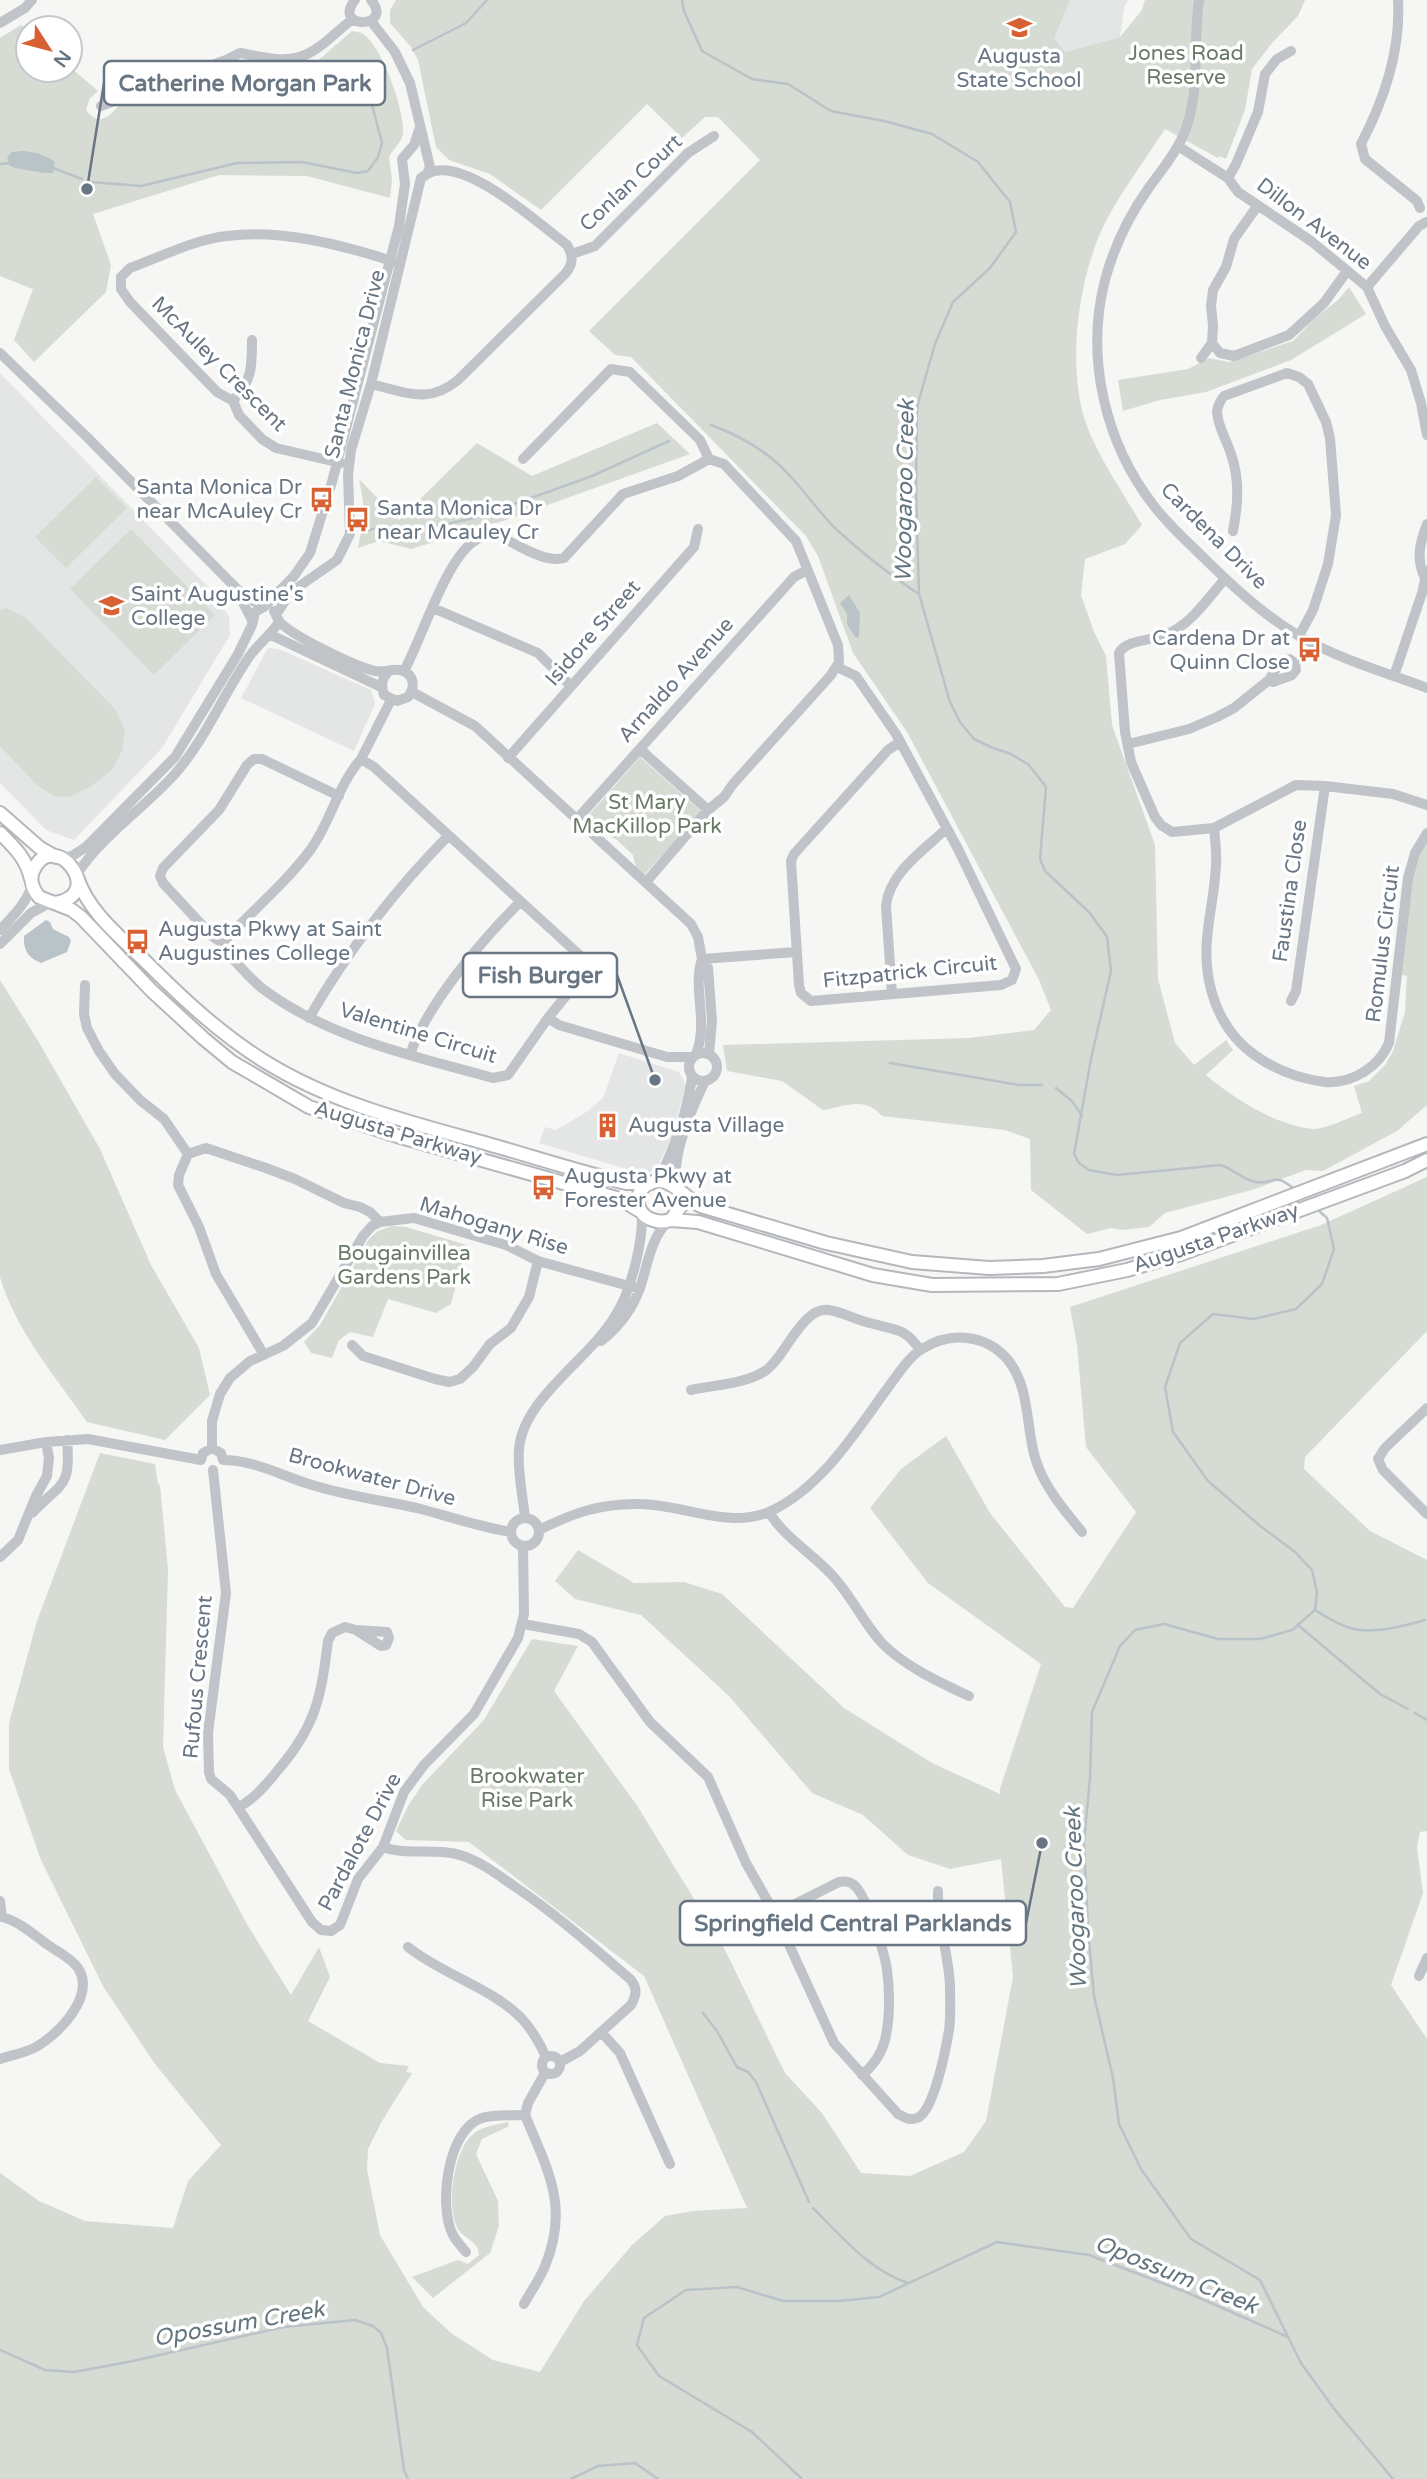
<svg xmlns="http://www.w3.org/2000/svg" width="1427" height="2479" viewBox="0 0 1427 2479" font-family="'Varela Round',sans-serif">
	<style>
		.built { fill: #e4e5e5 }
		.green { fill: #d6dbd3 }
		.water { fill: #b9c3c8 }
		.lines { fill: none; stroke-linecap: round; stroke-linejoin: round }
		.stream { stroke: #b9c3c8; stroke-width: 2.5 }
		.major-casing { stroke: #b4b7bb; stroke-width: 16 }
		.minor { stroke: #c0c3c7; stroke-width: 10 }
		.major { stroke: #fff; stroke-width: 12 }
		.labels { text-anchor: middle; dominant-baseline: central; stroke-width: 7; stroke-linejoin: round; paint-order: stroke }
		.park-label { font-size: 21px; fill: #697a66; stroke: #fff }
		.poi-label { font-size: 21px; fill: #687583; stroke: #fff; text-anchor: start }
		.street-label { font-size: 21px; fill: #687583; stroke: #fff }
		.water-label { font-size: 23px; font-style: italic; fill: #63767f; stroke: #fff }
		.leader { fill: none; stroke: #687583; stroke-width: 2.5 }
		.callout-dot { fill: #687583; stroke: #fff; stroke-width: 2.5 }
		.callout { fill: #fff; stroke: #687583; stroke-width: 2.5 }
		.callout-label { font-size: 23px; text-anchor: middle; font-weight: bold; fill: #687583 }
	</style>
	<rect width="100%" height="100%" fill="#f6f6f4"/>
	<path class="built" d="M884,0H1128L1124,8L1120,37L1054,55Z
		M0,373L216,595L229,617L230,635L162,748L74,840L46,830L0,783Z
		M268,648L279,649L371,690L375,704L354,751L241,698Z
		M619,1053L679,1072L686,1085L671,1138L657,1168L649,1173L637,1172L539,1143L545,1127L556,1130L588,1111L603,1098Z"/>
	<path class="green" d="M396,0H1070L1054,38L1065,52L1120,37L1142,10L1145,0H1305L1298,16L1272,43L1252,69L1245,110L1226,159L1220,156L1218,158L1165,129C1145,160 1122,190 1105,223C1080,273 1069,351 1081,406C1089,444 1122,491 1142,525L1125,544L1085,559L1081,595L1094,632L1106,656L1112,725L1155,845L1158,979L1175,1043L1194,1065L1226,1040L1233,1050L1206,1075C1234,1099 1277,1126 1314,1129C1326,1129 1350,1117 1362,1113L1354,1086L1369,1081L1385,1065L1393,1051L1405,1012L1407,976L1396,974L1415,853L1427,833V1105L1397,1131L1323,1171L1306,1170L1252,1190L1165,1213L1149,1227L1122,1230L1111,1228L1087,1234L1031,1190L1030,1139L1005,1130L882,1116C865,1096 846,1106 823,1110L782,1081L727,1071L723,1045L969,1038L1034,1030L1051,1010L1039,980L907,732L853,653L818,556L806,536L631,357L615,355L589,331L760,160L718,117H705L682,138L647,104L541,210L490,174L449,160L436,147L418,60L411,47L390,23V10Z
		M21,25L28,30V70H70V67L98,91L90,98L86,110C99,128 110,116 121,103L248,64L306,71L352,31C355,32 361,32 363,34C382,46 405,111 403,133C402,142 393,149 389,157L392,180L390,198L307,176L219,175L93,214L111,265L106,292L34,362L14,340L33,289L0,276V38Z
		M1349,287L1366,314L1291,360L1206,392L1160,400L1123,411L1118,380L1188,369L1209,358L1229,362L1293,341L1315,318L1338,300Z
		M657,423L690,454L500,522L481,525L458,542L450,537L411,549L379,541L358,548L363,520V500L359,479L399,520L477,443L532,476Z
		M96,477L127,508L66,568L35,537Z
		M131,529L215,615L154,675L70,589Z
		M6,608L26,618L116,710L125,731L122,751L112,770L90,787L69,797L54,796L37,785L0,746V610Z
		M640,757L702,812L644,875L636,868L633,855L617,840L603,833L588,816Z
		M0,980L37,1039L100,1149L151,1265L199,1348L210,1395L165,1440L87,1422C55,1376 16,1331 0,1277Z
		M1427,1177V1331L1305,1457L1304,1469L1370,1531L1427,1560V1831L1420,1832L1417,1847L1423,1893L1391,1985L1427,2039V2479H0V2173L39,2201L85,2221L173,2228L188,2181L221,2145L155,2064L104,1988L41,1860L9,1769V1723L37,1621L100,1453L155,1464L158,1484L160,1485L168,1570L163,1747L175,1790L248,1926L291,1995L319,1947L330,1977L308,2021L380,2063L409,2066L406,2072L412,2073L382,2121L368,2149L367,2169L380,2235L423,2307L451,2333L493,2360L540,2372L584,2301L632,2245L665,2216L693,2211L747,2208L644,1976L469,1842L406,1840L396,1831L408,1806L422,1785L484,1720L532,1639L578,1646L554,1691L638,1807L725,1950L785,2073L822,2113L861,2173L910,2176L964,2152L986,2121L1013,1977L1001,1859L950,1869L908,1855L863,1815L812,1793L729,1696L641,1615L575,1599L555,1581L578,1550L634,1583L684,1582L722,1594L844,1708L932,1763L1000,1794V1789L1041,1664L928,1583L870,1508L901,1469L946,1436L990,1513L1065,1607L1073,1608L1136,1512L1086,1447L1077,1345L1070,1307L1321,1225Z
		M392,1226L406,1227L467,1245L451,1304L436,1313L388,1299L373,1337L350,1332L339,1340L332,1358L311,1353L304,1342L320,1325L369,1239L378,1231Z
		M508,2122L509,2126L482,2139L476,2154L498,2201L499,2226L490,2253L433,2298L412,2277L458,2260L468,2264L479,2255C478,2239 463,2240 457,2227C446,2205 454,2151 472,2135C482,2126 496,2125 508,2122Z"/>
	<path class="water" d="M23,151C35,152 46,155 55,162L53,173C47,174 16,169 10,166L7,157L12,152Z
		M849,595L860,613L859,637L856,638L847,624V614L840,603Z
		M46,920L50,922L53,929L69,937L71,941L67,952L41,963C28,958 23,950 24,936Z"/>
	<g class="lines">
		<path class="stream" d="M682,0L684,11L702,51L752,79L788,84L831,111L884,121L932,134L978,162L1010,202L1016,232L990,268L953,302L935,344L917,407L916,489L919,594L950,702L960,722L974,739L993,748L1011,754L1029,765L1046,787L1040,859L1045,871L1090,913L1107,937L1111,971L1091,1059L1074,1154L1079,1163L1089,1170L1117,1175L1220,1165C1233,1168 1242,1180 1256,1182C1275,1185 1273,1171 1294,1189
			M413,50L466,23L487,0
			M0,164L11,163
			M53,168L82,179
			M91,182L141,186L237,163L302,162L357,173L368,171L378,157L382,143L371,101L378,76L382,69
			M711,425C741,436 769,452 791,477C807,494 820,514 837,530C862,553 889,574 917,593
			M369,530L380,527L406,533L478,517L592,476L669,441
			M890,1063L1019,1085H1042
			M1056,1088L1072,1101L1082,1116
			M1317,1209L1327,1218L1334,1249L1322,1284L1296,1309L1254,1319L1213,1314L1180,1343L1165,1387L1173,1432L1208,1481L1259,1525L1295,1552L1312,1570L1317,1592L1315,1610L1292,1630L1260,1639H1218L1164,1624L1135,1630L1120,1646L1092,1712L1090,1778L1084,1842L1088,1929L1094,1996L1113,2078L1119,2124L1141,2169L1191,2239L1260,2280L1301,2363L1335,2410L1393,2479
			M1315,1610C1328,1618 1343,1628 1360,1630C1380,1632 1405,1626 1425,1620
			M1298,1625L1380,1694L1408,1709
			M1415,1713L1427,1720
			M703,2013L717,2031L737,2067L748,2072L756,2082L809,2202
			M813,2208C841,2236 870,2271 908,2283
			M0,2350L45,2370L74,2372L133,2361L284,2327L355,2320L373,2326L381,2333L387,2348L404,2470L408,2479
			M571,2479L598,2466L635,2463L658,2479
			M802,2479L752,2432L659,2376L637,2345L644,2318L686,2290L737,2287L783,2301H839L879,2297L997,2242L1089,2255L1188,2293L1288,2337"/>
		<defs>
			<path id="major" d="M0,813L40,848L56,857
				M0,833C15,848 26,858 31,879
				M77,877C88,911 118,935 143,959C181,997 219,1033 264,1061C333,1104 412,1123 488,1144C534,1157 580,1172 626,1183H651
				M54,903C109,896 53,825 33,871C29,881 33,889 39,897L72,910L81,917L152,991L203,1038L232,1062L309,1107L397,1136L620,1199L640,1211
				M679,1192L681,1206L671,1220C638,1229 625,1191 653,1182C671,1176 686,1200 701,1206L826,1243L912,1262L989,1268L1043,1266L1099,1259L1181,1238L1427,1144
				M671,1220L698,1222L873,1275L932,1285L1058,1284L1127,1270L1181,1254L1405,1171L1427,1160"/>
		</defs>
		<use href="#major" class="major-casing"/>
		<path class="minor" d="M355,0C331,30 395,29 371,0
			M1199,0C1192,46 1202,92 1183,136C1174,156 1160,172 1148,189C1128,217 1114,247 1105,280C1085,358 1105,443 1154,506C1170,527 1190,544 1209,563C1237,590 1265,616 1299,636C1339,659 1384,672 1427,688
			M1398,0C1401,51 1384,100 1361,144L1365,159L1417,201L1420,208
			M0,23L25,8L32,0
			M101,106L226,60L240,53C258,56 281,63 299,57C319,52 336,31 353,19
			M1178,146L1228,178L1238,192L1311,241L1367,287L1385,326L1411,370L1421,403L1427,435
			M1228,178L1236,164L1258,112L1265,74L1277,59L1291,51
			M572,254L595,246L688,153L714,136
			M1367,287L1419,226L1426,222
			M1212,343L1220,353L1234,356L1289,335L1324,303L1347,271
			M0,353L87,437L237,589L262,607
			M1201,358L1212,343L1213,325L1211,306L1213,290L1226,267L1234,239L1258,205
			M371,384C405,392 428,405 458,380L565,274C573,265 574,256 567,245C539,224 462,153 427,174
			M233,401C252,380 252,368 252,340
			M523,459L611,369L630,372L700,440L709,459
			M341,463L276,448L262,439L239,415L233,401L217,392L130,302L121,289V277L130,268C160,257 196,239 227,236C283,229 342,245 395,262
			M1233,531C1238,505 1240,480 1231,454C1227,441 1217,425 1217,411C1218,405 1220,401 1224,396L1287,373L1299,377L1308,384L1326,422L1330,438L1336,515L1328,564L1313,610L1299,636
			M1424,576C1416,558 1420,542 1427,524
			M1225,579C1207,599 1191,625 1165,635C1151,641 1127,639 1119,653L1125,732L1131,762L1155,817L1161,825L1172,832L1214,828L1296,785L1325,786L1393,794L1427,805
			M238,593L252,620
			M433,608L538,653L571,686
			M277,613L291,592L337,560L350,534L348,474L351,450L371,384L421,178L427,174L430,167L410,83L395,52L371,21
			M279,621C290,635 356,667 375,671C386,673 397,666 407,673C415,679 414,689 408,697L397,701L384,695C381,685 381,680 388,672
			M269,634L381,687
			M837,667L856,676L896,734L957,847L1016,969L1012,980L1001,985L811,1001L801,993L799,985L791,861L794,854L888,750L900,742
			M404,671C422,638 445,562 473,542C482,535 492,534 503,538C520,546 545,563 564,558L623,494L678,476L709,459L724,464L796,541L838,645L839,662L831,675L733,784L724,797L708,810L646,882
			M1394,676L1422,593L1427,571
			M412,692L475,726L691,924L698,937L702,959L708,968L712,1021L709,1054
			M1128,744L1189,729L1217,717L1234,708L1269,680L1281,661L1289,659L1295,663L1296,670L1292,675L1273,682L1269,680
			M641,750L708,810
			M508,758L694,547L698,529
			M361,759C338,785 331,821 311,849C286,883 251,912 222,943L225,950C237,963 249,978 263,989C330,1039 414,1056 493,1078L508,1075L548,1018L586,971L587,962L374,767L361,759L391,700
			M577,819L794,577L807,570
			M1214,828C1215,840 1217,853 1216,865C1215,890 1209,914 1207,939C1203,983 1218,1030 1256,1056C1276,1070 1301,1079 1325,1082C1352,1084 1379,1067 1389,1043L1408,878L1415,853L1427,833
			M61,858L72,856L86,847L175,757L238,654L252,625L255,612L264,607L294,576L310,553L332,482L399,226L405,184L402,159L414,145L420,127
			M77,874C102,836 143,809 174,775C205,740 223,695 249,657C256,646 276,630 279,621L274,611
			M0,930C13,916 26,904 32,885
			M222,943L212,936L163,883L160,876L163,868L219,810L247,765L254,759H262L339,796
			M0,944L31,913L51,902
			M702,959L796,952
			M85,985L84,1014L87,1028L99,1051L115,1074L140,1100L164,1119L188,1154
			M892,994L886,906C889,873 923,851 946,829
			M1291,1001L1296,991L1325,786
			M309,1018C347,952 395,890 448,836
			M548,1018L559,1025L667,1057H693
			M689 1067a14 14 0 1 1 28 0a14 14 0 1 1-28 0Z
			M696,1054C709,1021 692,990 702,959
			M410,1055C426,1005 483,939 520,902
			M658,1181C674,1149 687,1112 692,1077
			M676,1188C672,1153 690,1113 705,1081
			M601,1341C619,1327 632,1310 640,1288C648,1264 650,1240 668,1221
			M352,1345L363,1356L435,1379L449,1382L460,1379L473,1367L490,1344L511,1328L529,1297L538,1261
			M264,1355L216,1274L199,1227L178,1185L179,1175L188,1154L206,1148L266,1168L295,1179L344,1203L360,1207L370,1212L380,1222
			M691,1390C714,1385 745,1384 765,1371C785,1358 802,1306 829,1310C843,1312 856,1320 870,1323C894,1330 905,1327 920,1350
			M1427,1408L1385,1448L1378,1459L1383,1470L1427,1514
			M212,1448V1421L220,1394L230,1378L250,1361L283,1346L312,1323L363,1236L372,1226L380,1222L414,1218L506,1245L538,1261L640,1289
			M0,1450L46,1442L88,1439L201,1460
			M201,1460L203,1453L212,1448L221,1453L223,1460
			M223,1460C253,1460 278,1474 306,1483C341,1495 380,1500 417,1508C448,1516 479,1527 511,1532
			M213,1470L226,1593L208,1733L209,1772L211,1779L230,1795L312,1922L321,1930L331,1931L340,1925L358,1879L383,1847L404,1792L424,1765L474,1714L518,1638L524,1614L523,1546
			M769,1512C784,1537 810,1552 830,1573C850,1593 862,1621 881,1642C902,1665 941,1683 969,1696
			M32,1513C63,1481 71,1488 67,1440
			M525,1518C523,1496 517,1471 519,1449C523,1398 590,1359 615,1316C631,1292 643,1242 642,1213
			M511 1532a14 14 0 1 1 28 0a14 14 0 1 1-28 0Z
			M539,1530C573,1513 601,1503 640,1504C682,1504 730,1530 771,1511C820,1488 853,1436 884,1393C895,1379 907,1358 922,1349C950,1331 986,1334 1008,1360C1033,1391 1024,1436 1040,1471C1050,1494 1067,1513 1082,1532
			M0,1557L18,1540L36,1496L47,1476L49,1458L46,1442
			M523,1624L579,1634L592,1642L650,1722L708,1777L746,1863L775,1914L834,2043L898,2114C904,2117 910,2121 917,2118C934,2112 946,2048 949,2030C951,2016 950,2000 950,1987C949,1954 937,1923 938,1891
			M239,1807C255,1798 266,1785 278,1770C316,1726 321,1697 328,1641L332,1633L345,1627L356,1630L387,1632L389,1638L386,1645L381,1646L356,1630
			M383,1847C408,1856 437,1847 463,1856C481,1862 498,1875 514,1886C556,1914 593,1947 631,1980C638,1989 636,1996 631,2005L580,2051L560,2062
			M0,1901L2,1917C19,1921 34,1935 48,1945C58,1952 71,1958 78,1968C96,1996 59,2034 36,2047C25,2053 12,2055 0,2059
			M775,1914L839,1882C845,1881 849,1881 854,1885C866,1894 885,1954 887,1970C890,1991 890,2019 885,2040C881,2055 874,2065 862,2075
			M408,1947C441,1974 495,1989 523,2020C533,2031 540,2044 546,2057
			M1419,1976L1427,1958
			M602,2033L620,2053L670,2164
			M542 2065a9 9 0 1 1 18 0a9 9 0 1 1-18 0Z
			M466,2252C462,2247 456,2241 453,2235C438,2207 447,2129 482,2118C494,2114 512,2116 525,2115
			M524,2304C531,2291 540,2279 545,2266C570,2206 547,2169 525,2115L528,2103L545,2073"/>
		<use href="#major" class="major"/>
	</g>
	<defs>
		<symbol id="school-bare" viewBox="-9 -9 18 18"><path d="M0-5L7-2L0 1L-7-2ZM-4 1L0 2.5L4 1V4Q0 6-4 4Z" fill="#d76133" stroke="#fff" stroke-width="2.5" paint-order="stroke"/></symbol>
		<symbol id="bus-bare" viewBox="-9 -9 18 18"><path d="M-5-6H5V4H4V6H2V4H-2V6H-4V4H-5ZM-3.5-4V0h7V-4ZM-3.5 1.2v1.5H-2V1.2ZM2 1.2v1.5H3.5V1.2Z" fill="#d76133" stroke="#fff" stroke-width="2.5" paint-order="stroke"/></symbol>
		<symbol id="building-bare" viewBox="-9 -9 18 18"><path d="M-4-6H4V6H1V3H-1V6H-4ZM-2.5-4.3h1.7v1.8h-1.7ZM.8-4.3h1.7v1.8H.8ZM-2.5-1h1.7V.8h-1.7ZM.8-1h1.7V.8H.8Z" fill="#d76133" stroke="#fff" stroke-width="2.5" paint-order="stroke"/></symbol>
	</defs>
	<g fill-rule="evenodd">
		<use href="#school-bare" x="1002" y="10" width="35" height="35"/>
		<use href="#bus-bare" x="304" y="482" width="35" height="35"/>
		<use href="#bus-bare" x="340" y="502" width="35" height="35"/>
		<use href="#school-bare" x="94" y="588" width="35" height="35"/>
		<use href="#bus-bare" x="1292" y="632" width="35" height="35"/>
		<use href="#bus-bare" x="120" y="924" width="35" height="35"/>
		<use href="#building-bare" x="590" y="1108" width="35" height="35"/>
		<use href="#bus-bare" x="526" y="1170" width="35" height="35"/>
	</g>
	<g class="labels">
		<g class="park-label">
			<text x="1186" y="53">Jones Road<tspan x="1186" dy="24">Reserve</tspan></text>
			<text x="647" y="802">St Mary<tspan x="647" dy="24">MacKillop Park</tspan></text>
			<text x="404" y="1253">Bougainvillea<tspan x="404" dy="24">Gardens Park</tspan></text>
			<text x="527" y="1776">Brookwater<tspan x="527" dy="24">Rise Park</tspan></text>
		</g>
		<g class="poi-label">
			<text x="1019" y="56" text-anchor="middle">Augusta<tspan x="1019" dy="24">State School</tspan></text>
			<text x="302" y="487" text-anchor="end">Santa Monica Dr<tspan x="302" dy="24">near McAuley Cr</tspan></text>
			<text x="377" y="508">Santa Monica Dr<tspan x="377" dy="24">near Mcauley Cr</tspan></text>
			<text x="131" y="594">Saint Augustine's<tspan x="131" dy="24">College</tspan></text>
			<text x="1290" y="638" text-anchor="end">Cardena Dr at<tspan x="1290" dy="24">Quinn Close</tspan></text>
			<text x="158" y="929">Augusta Pkwy at Saint<tspan x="158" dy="24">Augustines College</tspan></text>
			<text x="628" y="1125">Augusta Village</text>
			<text x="564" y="1176">Augusta Pkwy at<tspan x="564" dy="24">Forester Avenue</tspan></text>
		</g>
		<g class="street-label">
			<text transform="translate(631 183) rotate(-43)">Conlan Court</text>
			<text transform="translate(1314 224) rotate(37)">Dillon Avenue</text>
			<text transform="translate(219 364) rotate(45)">McAuley Crescent</text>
			<text transform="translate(355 364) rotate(-76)">Santa Monica Drive</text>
			<text transform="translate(1214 536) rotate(45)">Cardena Drive</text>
			<text transform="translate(593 633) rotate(-49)">Isidore Street</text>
			<text transform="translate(676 680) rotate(-48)">Arnaldo Avenue</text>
			<text transform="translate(1290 891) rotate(-82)">Faustina Close</text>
			<text transform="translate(1383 944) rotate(-83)">Romulus Circuit</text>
			<text transform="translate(910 972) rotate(-6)">Fitzpatrick Circuit</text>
			<text transform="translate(418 1033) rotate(17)">Valentine Circuit</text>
			<text transform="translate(398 1133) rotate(17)">Augusta Parkway</text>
			<text transform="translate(494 1226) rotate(17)">Mahogany Rise</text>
			<text transform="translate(1216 1238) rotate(-19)">Augusta Parkway</text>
			<text transform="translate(372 1477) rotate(15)">Brookwater Drive</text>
			<text transform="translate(198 1677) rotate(-85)">Rufous Crescent</text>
			<text transform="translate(360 1842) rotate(-62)">Pardalote Drive</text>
		</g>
		<g class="water-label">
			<text transform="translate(905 491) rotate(-89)">Woogaroo Creek</text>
			<text transform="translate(1076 1898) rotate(-92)">Woogaroo Creek</text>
			<text transform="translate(1176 2275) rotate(22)">Opossum Creek</text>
			<text transform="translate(239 2324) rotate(-10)">Opossum Creek</text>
		</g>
	</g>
	<path class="leader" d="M87 189L104 83M655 1080L617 975M1042 1843L1026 1923"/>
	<g class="callout-dot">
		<circle cx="87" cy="189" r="7"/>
		<circle cx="655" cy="1080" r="7"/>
		<circle cx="1042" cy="1843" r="7"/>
	</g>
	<g class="callout">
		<rect x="104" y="61" width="281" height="44" rx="7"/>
		<rect x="463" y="953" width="154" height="44" rx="7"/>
		<rect x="680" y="1901" width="346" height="44" rx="7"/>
	</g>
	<g class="callout-label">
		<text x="245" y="91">Catherine Morgan Park</text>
		<text x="540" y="983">Fish Burger</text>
		<text x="853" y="1931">Springfield Central Parklands</text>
	</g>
	<g transform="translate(49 49) rotate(126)"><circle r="33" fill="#ffffff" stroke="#c3c8cd" stroke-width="2"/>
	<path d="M0-5L12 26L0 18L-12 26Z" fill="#d76133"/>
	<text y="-10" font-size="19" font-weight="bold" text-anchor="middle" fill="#687583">N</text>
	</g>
</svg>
